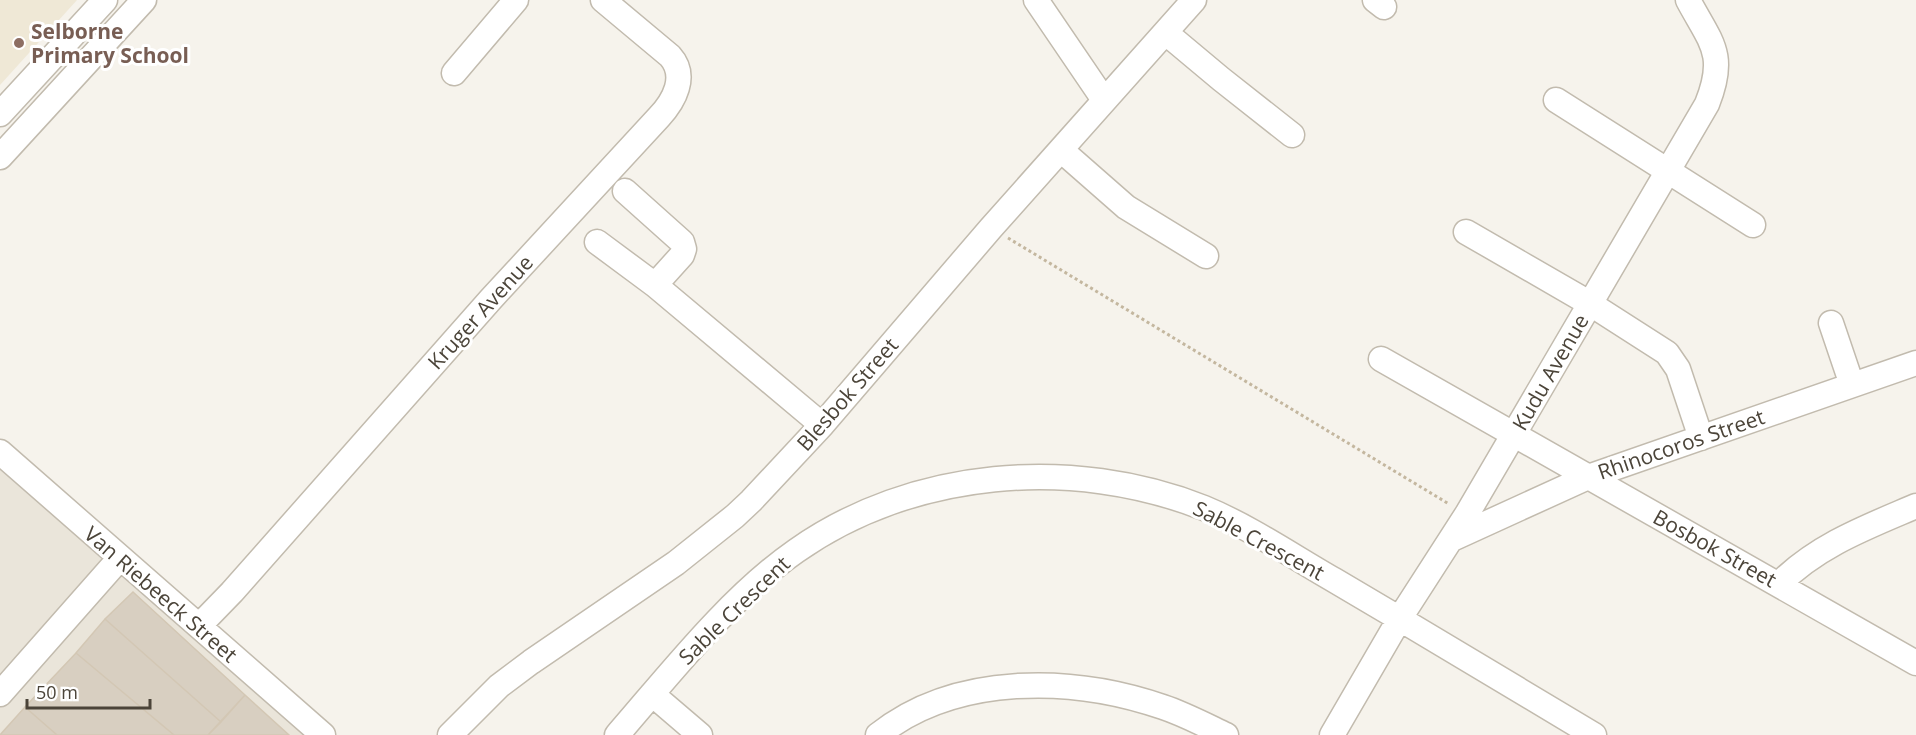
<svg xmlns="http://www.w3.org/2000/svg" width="1916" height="735" viewBox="0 0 1916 735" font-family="'Open Sans',sans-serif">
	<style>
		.residential { fill: #eae5da }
		.education { fill: #efe8d6 }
		.building { fill: #d8cfc1; stroke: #d3c7b4; stroke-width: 1.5 }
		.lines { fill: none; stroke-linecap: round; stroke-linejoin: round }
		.minor-casing { stroke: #c2bbae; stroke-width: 27 }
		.path { stroke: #c4b79f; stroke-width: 3; stroke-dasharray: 3 3; stroke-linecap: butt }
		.minor { stroke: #fff; stroke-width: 24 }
		.education-dot { fill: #8d6e63; stroke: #fff; stroke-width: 2 }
		.labels { text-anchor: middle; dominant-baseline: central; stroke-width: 6; stroke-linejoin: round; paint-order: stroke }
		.education-label { font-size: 21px; font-weight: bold; fill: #785e54; stroke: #fff; text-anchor: start }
		.street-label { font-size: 21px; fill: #4b4439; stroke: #fff }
	</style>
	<rect width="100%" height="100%" fill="#f6f3ec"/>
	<path class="residential" d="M0,452L322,735H0Z"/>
	<path class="education" d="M0,0H77L0,85Z"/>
	<path class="building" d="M133,592L245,695L221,722L105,619Z
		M105,619L221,722L208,735H174L76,653Z
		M76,653L174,735H57L25,707Z
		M245,695L289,735H208Z
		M25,707L57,735H0Z"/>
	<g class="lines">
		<defs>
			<path id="minor" d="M1036,0L1104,100
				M1375,0L1384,7
				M1166,33L1221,79L1292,135
				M454,73L516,0
				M1556,100L1753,225
				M0,114L105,0
				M1061,150L1126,207L1206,256
				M0,157L144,0
				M625,191L682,242L684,249L682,255L655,285
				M1466,232L1589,303L1667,353L1678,369L1701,438
				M597,242L655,285L822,425
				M1831,323L1852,385
				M1381,359L1916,663
				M0,452L323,735
				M1452,539L1588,477L1916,363
				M1779,584C1818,545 1867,527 1916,506
				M199,626L232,592L491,299L659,117C674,101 688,76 670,56L603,0
				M0,694L120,558
				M652,694L700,735
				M450,735L499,686L531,662L676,563L735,516L751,501L822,425L991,228L1194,0
				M617,735C670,674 730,597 796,551C912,469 1073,456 1204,508C1250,527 1292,556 1334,580C1421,631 1507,683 1594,735
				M878,735C956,673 1073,676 1163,707C1184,714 1205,725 1226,735
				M1332,735L1400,618L1467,514L1707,104C1727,54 1711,43 1688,0"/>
		</defs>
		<use href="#minor" class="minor-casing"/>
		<path class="path" d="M1008,238L1449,504"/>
		<use href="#minor" class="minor"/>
	</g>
	<circle class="education-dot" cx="19" cy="43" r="6"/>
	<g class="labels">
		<g class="education-label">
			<text x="31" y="31">Selborne<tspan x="31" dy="24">Primary School</tspan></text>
		</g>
		<g class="street-label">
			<text transform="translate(480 312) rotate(-48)">Kruger Avenue</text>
			<text transform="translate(1550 372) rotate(-60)">Kudu Avenue</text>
			<text transform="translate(847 394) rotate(-49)">Blesbok Street</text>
			<text transform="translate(1681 444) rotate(-19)">Rhinocoros Street</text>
			<text transform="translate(1259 540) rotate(28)">Sable Crescent</text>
			<text transform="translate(1715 548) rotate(29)">Bosbok Street</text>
			<text transform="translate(161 594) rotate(41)">Van Riebeeck Street</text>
			<text transform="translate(734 610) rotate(-44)">Sable Crescent</text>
		</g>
	</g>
	<path d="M27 699v9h123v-9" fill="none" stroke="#4b4439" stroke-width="3"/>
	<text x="36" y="699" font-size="18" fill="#4b4439" stroke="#ffffff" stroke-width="4.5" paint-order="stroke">50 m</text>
</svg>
